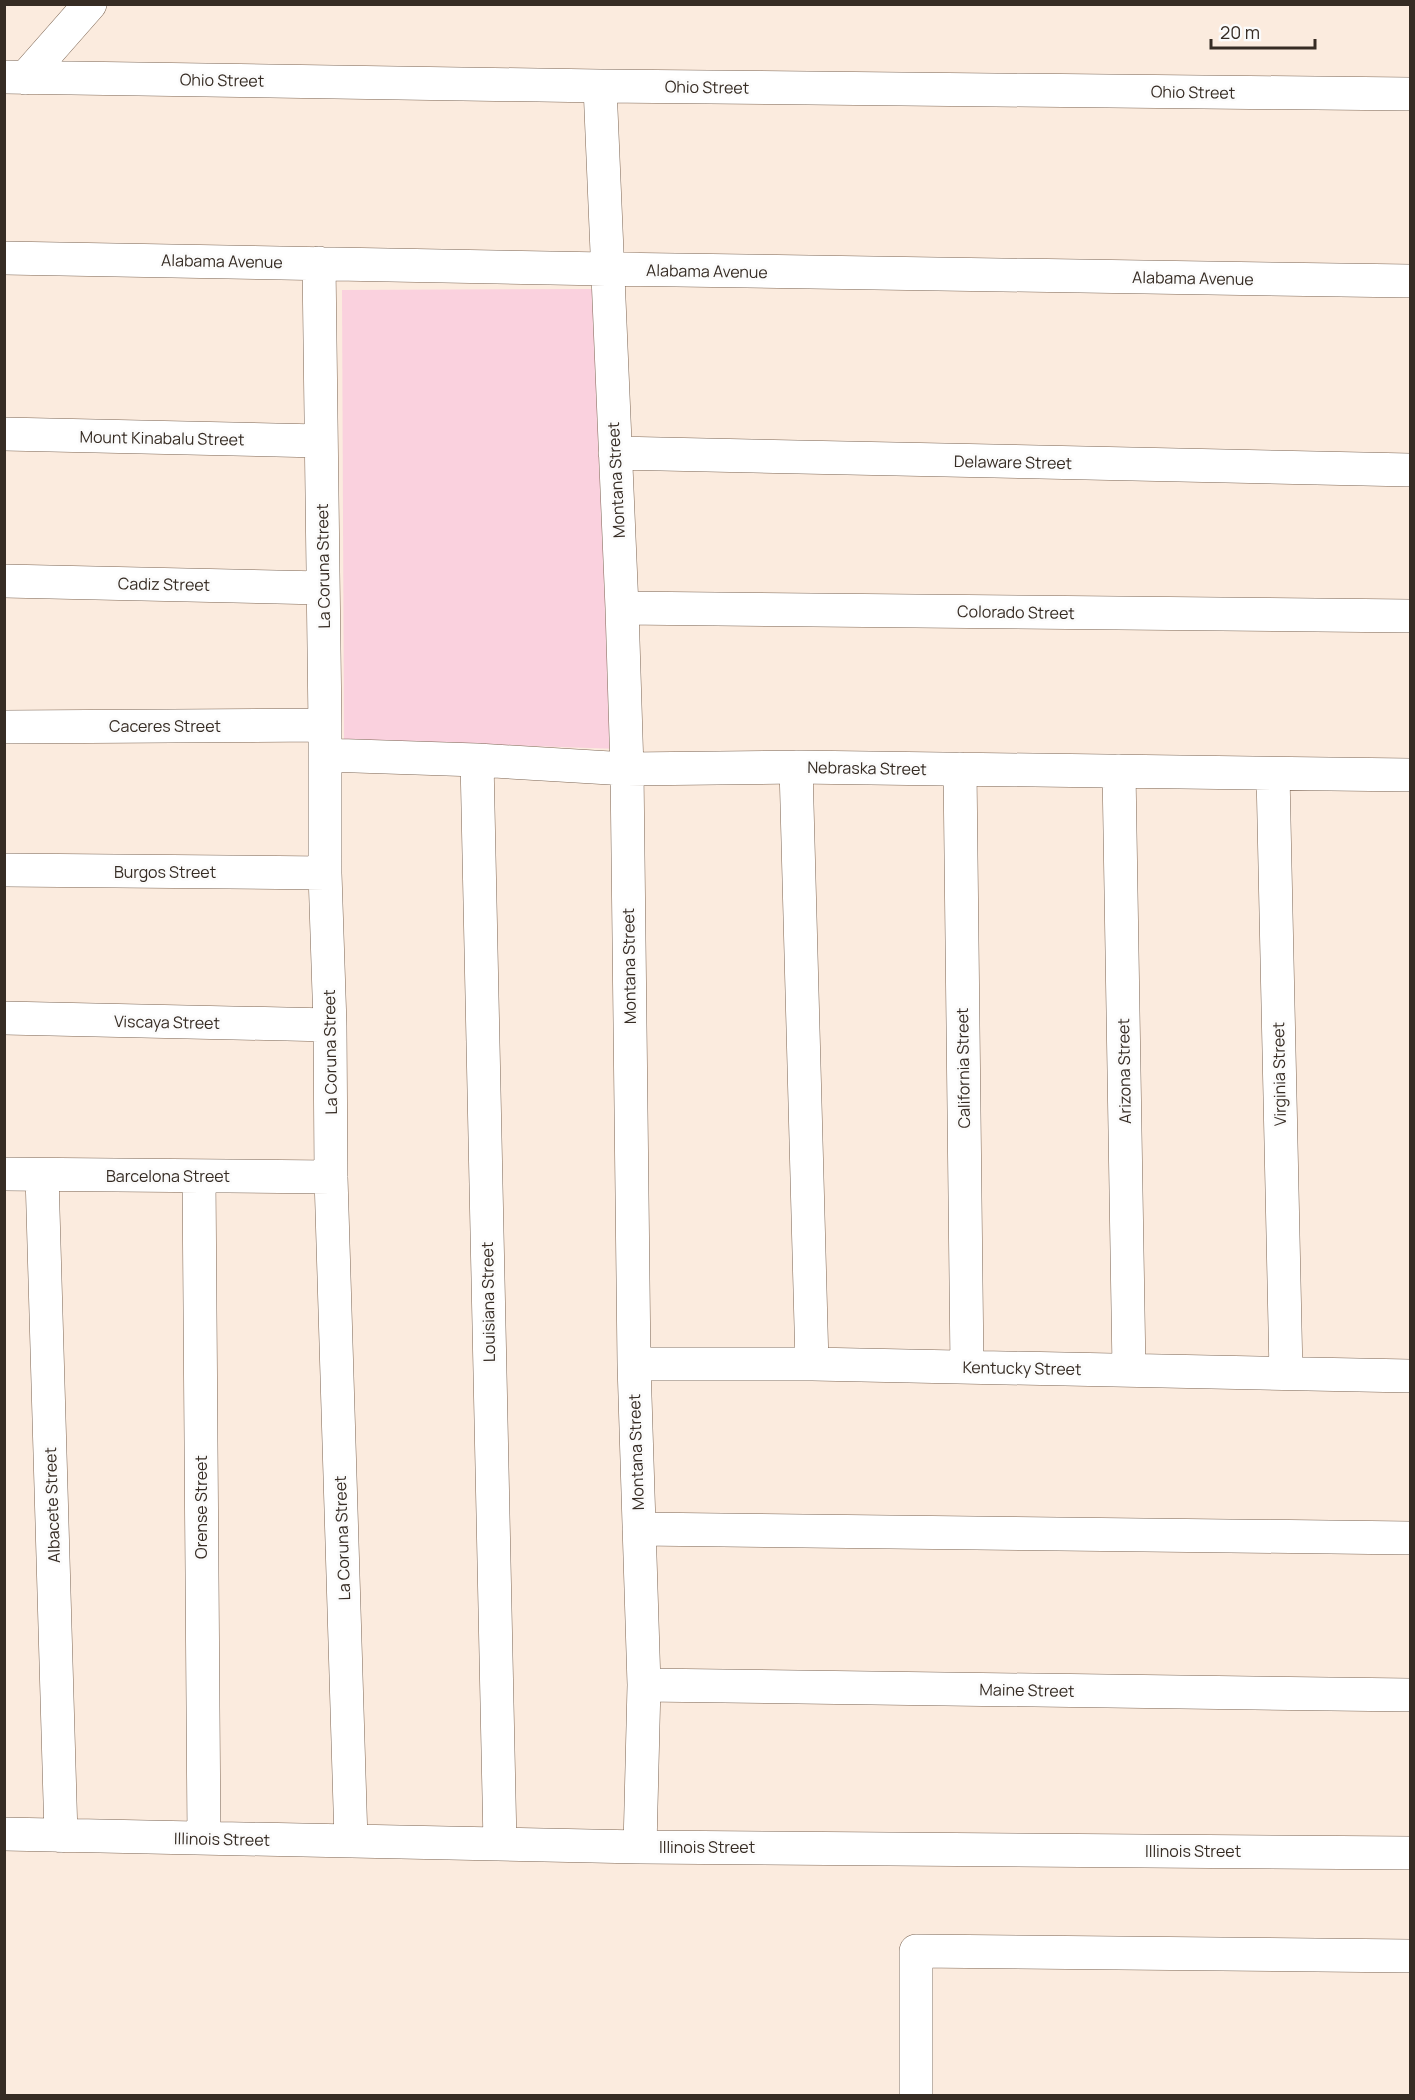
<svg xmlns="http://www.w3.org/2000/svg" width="1415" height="2100" viewBox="0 0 1415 2100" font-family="Manrope,sans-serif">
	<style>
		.green { fill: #fad1de }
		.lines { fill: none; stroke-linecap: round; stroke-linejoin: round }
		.minor-casing { stroke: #7d6654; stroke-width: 34 }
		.minor { stroke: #fff; stroke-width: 33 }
		.labels { text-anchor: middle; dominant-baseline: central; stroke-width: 5; stroke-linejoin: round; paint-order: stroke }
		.street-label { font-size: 16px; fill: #362c24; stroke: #fbfbfb }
	</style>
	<rect width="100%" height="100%" fill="#fbebde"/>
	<path class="green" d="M592,289L619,749L344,740L342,290Z"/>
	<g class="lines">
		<defs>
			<path id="minor" d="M4,77L600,86L1410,94
				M25,78L90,4
				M600,86L622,608L627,769L634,1364L644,1685L640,1847
				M4,258L606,269L1410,281
				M319,263L325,725V873L330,1025L331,1177L351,1841
				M4,434L320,441
				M615,453L1410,470
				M4,581L323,588
				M622,608L1410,616
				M4,727L325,725
				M325,755L477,760L627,769L796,767L1410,775
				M477,760L500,1844
				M796,767L812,1364
				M960,769L967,1367
				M1119,771L1129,1370
				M1273,774L1286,1373
				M4,870L325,873
				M4,1018L330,1025
				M4,1174L331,1177
				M42,1175L61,1836
				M199,1176L204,1838
				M634,1364H812L1410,1376
				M639,1529L1410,1538
				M644,1685L1410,1695
				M4,1834L640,1847L1410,1853
				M916,2096V1951L1410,1956"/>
		</defs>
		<use href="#minor" class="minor-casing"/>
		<use href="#minor" class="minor"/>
	</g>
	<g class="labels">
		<g class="street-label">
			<text transform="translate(222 80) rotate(1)">Ohio Street</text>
			<text transform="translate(707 87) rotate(1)">Ohio Street</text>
			<text transform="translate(1193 92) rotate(1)">Ohio Street</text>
			<text transform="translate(222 261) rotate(1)">Alabama Avenue</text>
			<text transform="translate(707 271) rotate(1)">Alabama Avenue</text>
			<text transform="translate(1193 278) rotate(1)">Alabama Avenue</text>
			<text transform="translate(162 438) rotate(1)">Mount Kinabalu Street</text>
			<text transform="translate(1013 462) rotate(1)">Delaware Street</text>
			<text transform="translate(616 480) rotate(-93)">Montana Street</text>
			<text transform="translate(323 566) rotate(-91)">La Coruna Street</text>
			<text transform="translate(164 584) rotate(1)">Cadiz Street</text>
			<text transform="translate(1016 612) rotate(1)">Colorado Street</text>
			<text x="165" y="726">Caceres Street</text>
			<text transform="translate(867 768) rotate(1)">Nebraska Street</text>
			<text x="165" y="872">Burgos Street</text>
			<text transform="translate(629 966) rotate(-91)">Montana Street</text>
			<text transform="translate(167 1022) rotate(1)">Viscaya Street</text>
			<text transform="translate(330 1052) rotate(-91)">La Coruna Street</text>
			<text transform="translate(963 1068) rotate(-91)">California Street</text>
			<text transform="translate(1124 1071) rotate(-91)">Arizona Street</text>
			<text transform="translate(1279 1074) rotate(-91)">Virginia Street</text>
			<text x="168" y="1176">Barcelona Street</text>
			<text transform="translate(488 1302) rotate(-91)">Louisiana Street</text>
			<text transform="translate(1022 1368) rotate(1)">Kentucky Street</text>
			<text transform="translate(636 1452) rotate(-92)">Montana Street</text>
			<text transform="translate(52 1505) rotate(-92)">Albacete Street</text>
			<text transform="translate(201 1507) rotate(-90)">Orense Street</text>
			<text transform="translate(342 1538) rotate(-92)">La Coruna Street</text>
			<text transform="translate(1027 1690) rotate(1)">Maine Street</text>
			<text transform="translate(222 1839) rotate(1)">Illinois Street</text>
			<text x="707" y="1847">Illinois Street</text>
			<text x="1193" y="1851">Illinois Street</text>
		</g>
	</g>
	<rect width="1415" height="2100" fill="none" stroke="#362c24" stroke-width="12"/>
	<path d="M1211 39v9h104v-9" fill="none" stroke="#362c24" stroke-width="3"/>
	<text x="1220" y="39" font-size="18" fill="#362c24" stroke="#fbfbfb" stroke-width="4.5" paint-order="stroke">20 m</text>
</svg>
